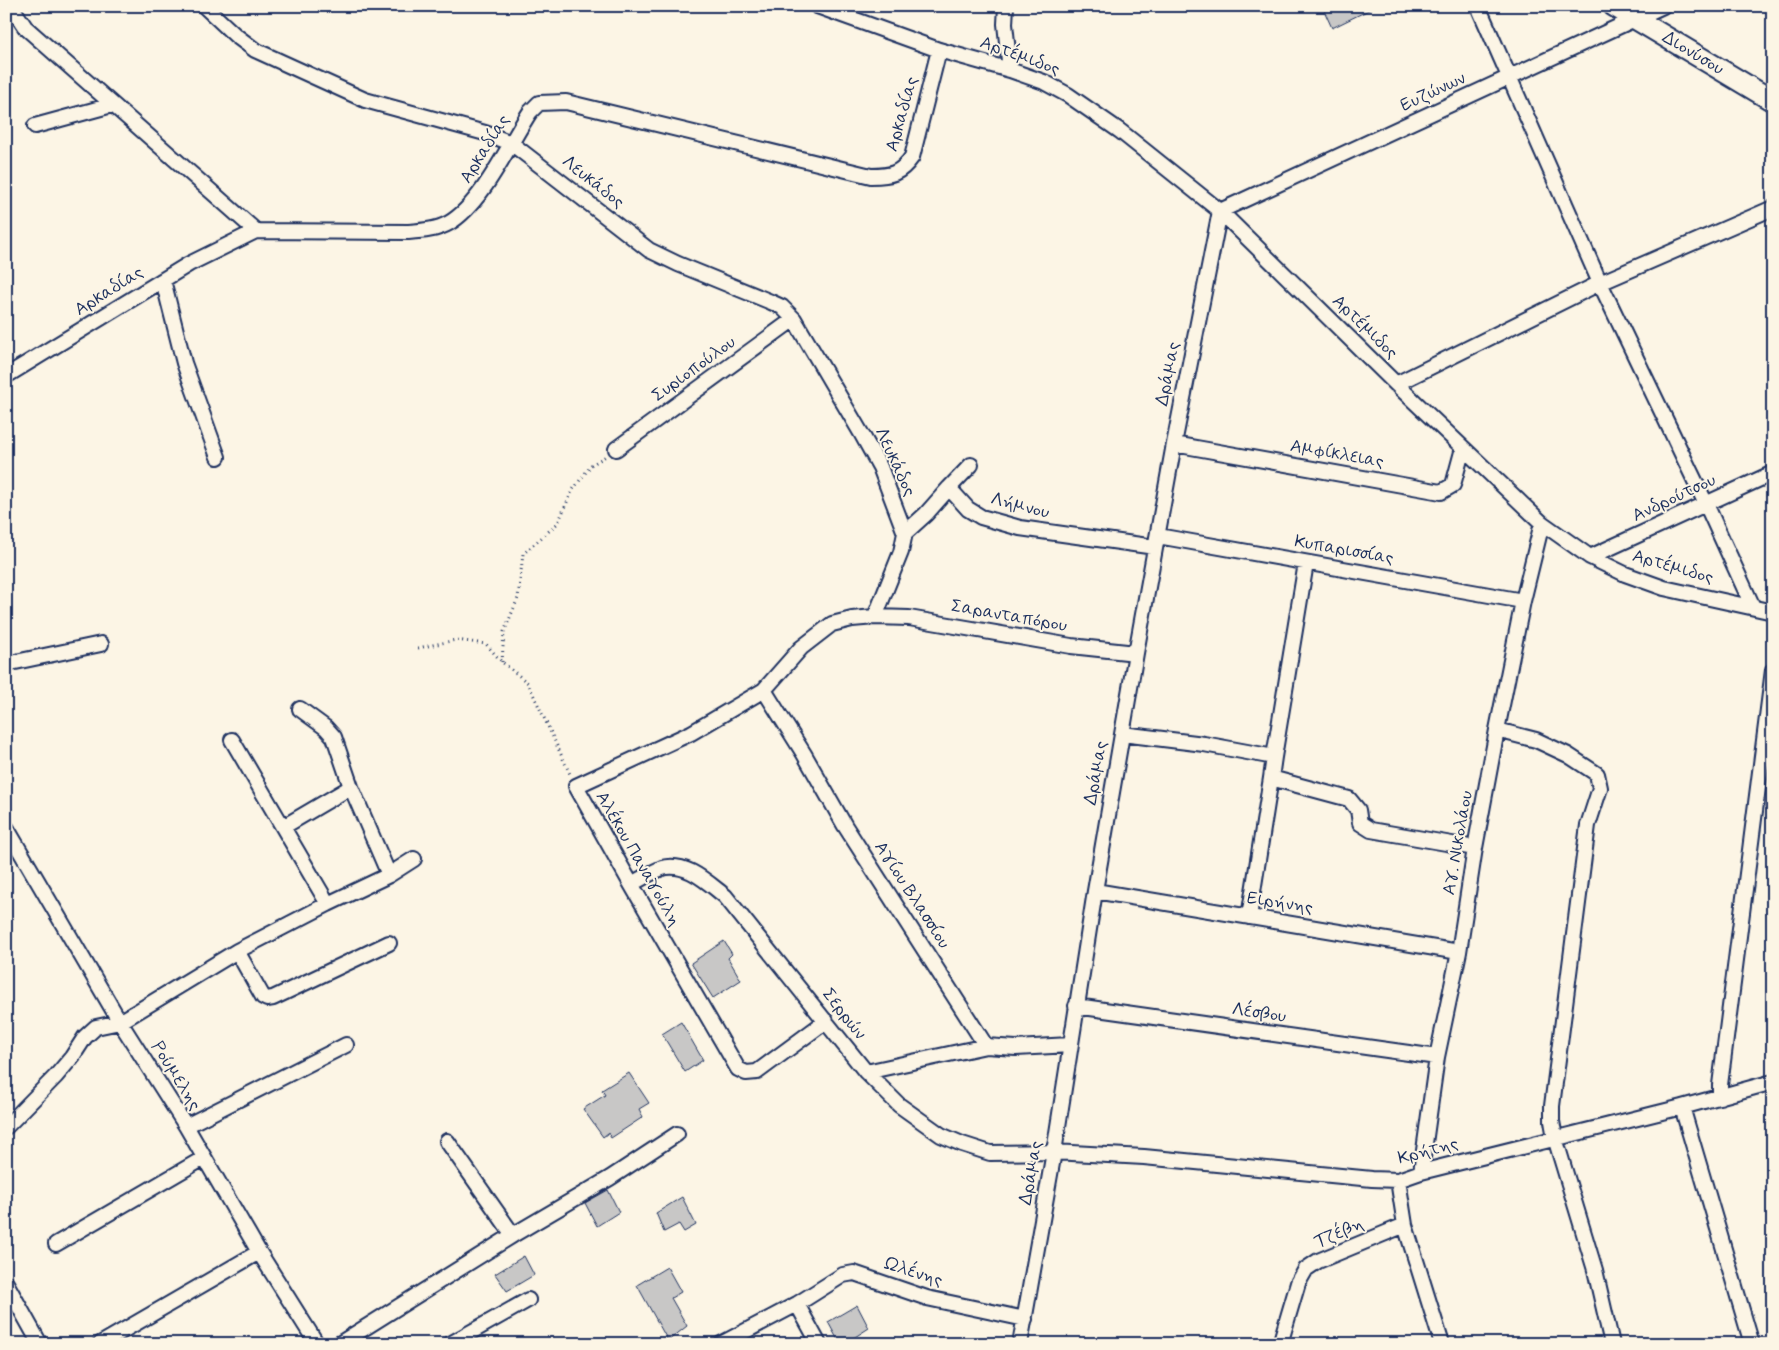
<svg xmlns="http://www.w3.org/2000/svg" width="1779" height="1350" viewBox="0 0 1779 1350" font-family="Mynerve,sans-serif">
	<style>
		.building { fill: #c8c7c6; stroke: #1b2f5e }
		.lines { fill: none; stroke-linecap: round; stroke-linejoin: round }
		.street-casing { stroke: #1b2f5e; stroke-width: 18 }
		.secondary-casing { stroke: #1b2f5e; stroke-width: 24 }
		.path { stroke: #1b2f5e; stroke-width: 3; stroke-dasharray: 1 4; stroke-linecap: butt }
		.street { stroke: #fcf5e5; stroke-width: 14 }
		.secondary { stroke: #fcf5e5; stroke-width: 20 }
		.labels { text-anchor: middle; dominant-baseline: central; stroke-width: 4; stroke-linejoin: round; paint-order: stroke }
		.street-label { font-size: 18px; fill: #1b2f5e; stroke: #fcf5e5 }
	</style>
	<rect width="100%" height="100%" fill="#fcf5e5"/>
	<filter id="ink" filterUnits="userSpaceOnUse"><feTurbulence type="fractalNoise" baseFrequency=".02" numOctaves="2"/><feDisplacementMap in="SourceGraphic" scale="10" xChannelSelector="R" yChannelSelector="G"/><feConvolveMatrix kernelMatrix="1 2 1 2 8 2 1 2 1" color-interpolation-filters="sRGB"/></filter>
	<g filter="url(#ink)">
		<path class="building" d="M1322,6H1377L1332,28Z
			M724,941L732,954L728,958L741,980L713,998L691,963Z
			M681,1022L703,1060L685,1072L662,1034Z
			M629,1073L649,1103L639,1109L643,1117L611,1138L608,1133L603,1137L583,1109L605,1095L602,1090Z
			M608,1190L619,1212L597,1226L585,1203Z
			M682,1197L696,1225L684,1232L679,1224L664,1232L656,1213Z
			M524,1256L534,1275L507,1291L495,1274Z
			M667,1267L681,1292L671,1298L687,1326L668,1341L637,1285Z
			M857,1305L869,1328L844,1344H840L828,1322Z"/>
		<g class="lines">
			<defs>
				<path id="street" d="M11,6L25,27L256,231
					M204,6L235,35L255,50L365,100L485,133L511,143L649,250L678,264L771,302L782,307L794,319L861,433L880,467L905,533L901,552L875,617L852,619L832,624L801,648L764,690L691,733L576,786L631,884L738,1069L746,1073L757,1072L826,1021
					M817,6L939,50L1010,70L1044,82L1068,95L1120,131L1220,211L1396,384L1542,523L1590,557L1625,574L1664,588L1773,612
					M1006,6L1005,24L1010,70
					M1478,6L1600,283L1706,504L1753,607
					M35,126L112,105
					M1220,211L1663,6
					M163,280L184,363L218,457
					M6,376L189,264L256,231L408,232C422,231 437,230 449,223C482,204 509,144 530,112L539,103L566,102L871,176C891,176 900,174 912,157L939,50
					M1396,384L1600,283L1773,208
					M1174,444L1441,492L1453,485L1463,448
					M616,449L794,319
					M949,488L971,465
					M905,533L926,514L949,488L968,509L981,517L1020,528L1155,547
					M1158,536L1523,601
					M1590,557L1773,473
					M875,617L909,618L1071,646L1136,653
					M6,664L101,644
					M764,690L804,754L845,826L986,1046
					M300,709L326,728L334,737L351,787L389,875
					M1497,730L1536,740L1568,755L1597,774L1600,788L1588,825L1552,1106V1121L1555,1138L1595,1270L1612,1344
					M1122,734L1204,744L1274,757L1306,563
					M232,740L328,904
					M1274,757L1271,778L1349,799L1358,810L1360,823L1371,830L1475,848
					M6,827L120,1022L186,1126L259,1252L317,1344
					M283,827L351,787
					M631,884C641,879 652,872 662,868C686,861 708,883 725,896L866,1072L899,1105L941,1135L962,1144L990,1153L1054,1152L1144,1157L1372,1179L1398,1180L1421,1172L1682,1107L1773,1082
					M1095,891L1459,952
					M1249,917L1271,778
					M237,951L263,997L267,999L273,998L389,943
					M1076,1006L1437,1057
					M866,1072L986,1046L1016,1048L1070,1045
					M1720,1097V1085L1773,670
					M1682,1107L1752,1344
					M186,1126L346,1045
					M6,1127L56,1076L72,1057L85,1037L96,1027L120,1022L237,951L328,904L389,875L414,859
					M447,1141L513,1235
					M1421,1172L1437,1057L1459,952L1475,848L1497,730L1523,601L1542,523
					M1398,1180L1405,1225L1442,1344
					M56,1244L204,1158
					M6,1283L40,1344
					M797,1304L819,1344
					M100,1344L259,1252
					M339,1344L513,1235L610,1178L677,1134
					M450,1344L528,1300
					M721,1344L797,1304L843,1275L854,1273L927,1298L1025,1319
					M1020,1344L1054,1152L1095,891L1136,653L1174,444L1220,211
					M1280,1344L1298,1283L1306,1269L1318,1261L1405,1225"/>
				<g id="secondary">
					<path id="s1" d="M1614,6L1773,101"/>
				</g>
			</defs>
			<use href="#street" class="street-casing"/>
			<use href="#secondary" class="secondary-casing"/>
			<path class="path" d="M418,648L456,640L486,644L502,662L528,683L570,774
				M502,662L504,632L518,598L523,554L558,523L572,491L591,465L606,456"/>
			<use href="#street" class="street"/>
			<use href="#secondary" class="secondary"/>
		</g>
	</g>
	<g class="labels">
		<g class="street-label">
			<text stroke="none"><textPath href="#s1" startOffset="92">Διονύσου</textPath></text>
			<text transform="translate(1020 56) rotate(20)">Αρτέμιδος</text>
			<text transform="translate(1433 92) rotate(-25)">Ευζώνων</text>
			<text transform="translate(902 114) rotate(-74)">Αρκαδίας</text>
			<text transform="translate(485 149) rotate(-58)">Αρκαδίας</text>
			<text transform="translate(593 182) rotate(38)">Λευκάδος</text>
			<text transform="translate(109 291) rotate(-32)">Αρκαδίας</text>
			<text transform="translate(1365 327) rotate(44)">Αρτέμιδος</text>
			<text transform="translate(694 369) rotate(-36)">Συριοπούλου</text>
			<text transform="translate(1168 374) rotate(-79)">Δράμας</text>
			<text transform="translate(1337 454) rotate(10)">Αμφίκλειας</text>
			<text transform="translate(895 462) rotate(65)">Λευκάδος</text>
			<text transform="translate(1674 498) rotate(-25)">Ανδρούτσου</text>
			<text transform="translate(1020 506) rotate(14)">Λήμνου</text>
			<text transform="translate(1344 550) rotate(10)">Κυπαρισσίας</text>
			<text transform="translate(1673 567) rotate(16)">Αρτέμιδος</text>
			<text transform="translate(1009 616) rotate(10)">Σαρανταπόρου</text>
			<text transform="translate(1096 773) rotate(-80)">Δράμας</text>
			<text transform="translate(1458 843) rotate(-80)">Αγ. Νικολάου</text>
			<text transform="translate(638 859) rotate(60)">Αλέκου Παναγούλη</text>
			<text transform="translate(912 895) rotate(57)">Αγίου Βλασσίου</text>
			<text transform="translate(1280 903) rotate(9)">Ειρήνης</text>
			<text transform="translate(1259 1013) rotate(8)">Λέσβου</text>
			<text transform="translate(844 1014) rotate(52)">Σερρών</text>
			<text transform="translate(176 1076) rotate(58)">Ρούμελης</text>
			<text transform="translate(1428 1151) rotate(-15)">Κρήτης</text>
			<text transform="translate(1031 1173) rotate(-80)">Δράμας</text>
			<text transform="translate(1339 1233) rotate(-23)">Τζέβη</text>
			<text transform="translate(913 1272) rotate(18)">Ωλένης</text>
		</g>
	</g>
	<rect width="1779" height="1350" fill="none" stroke="#fcf5e5" stroke-width="25"/>
	<rect x="12" y="12" width="1754" height="1325" fill="none" stroke="#1b2f5e" stroke-width="2" filter="url(#ink)"/>
</svg>
